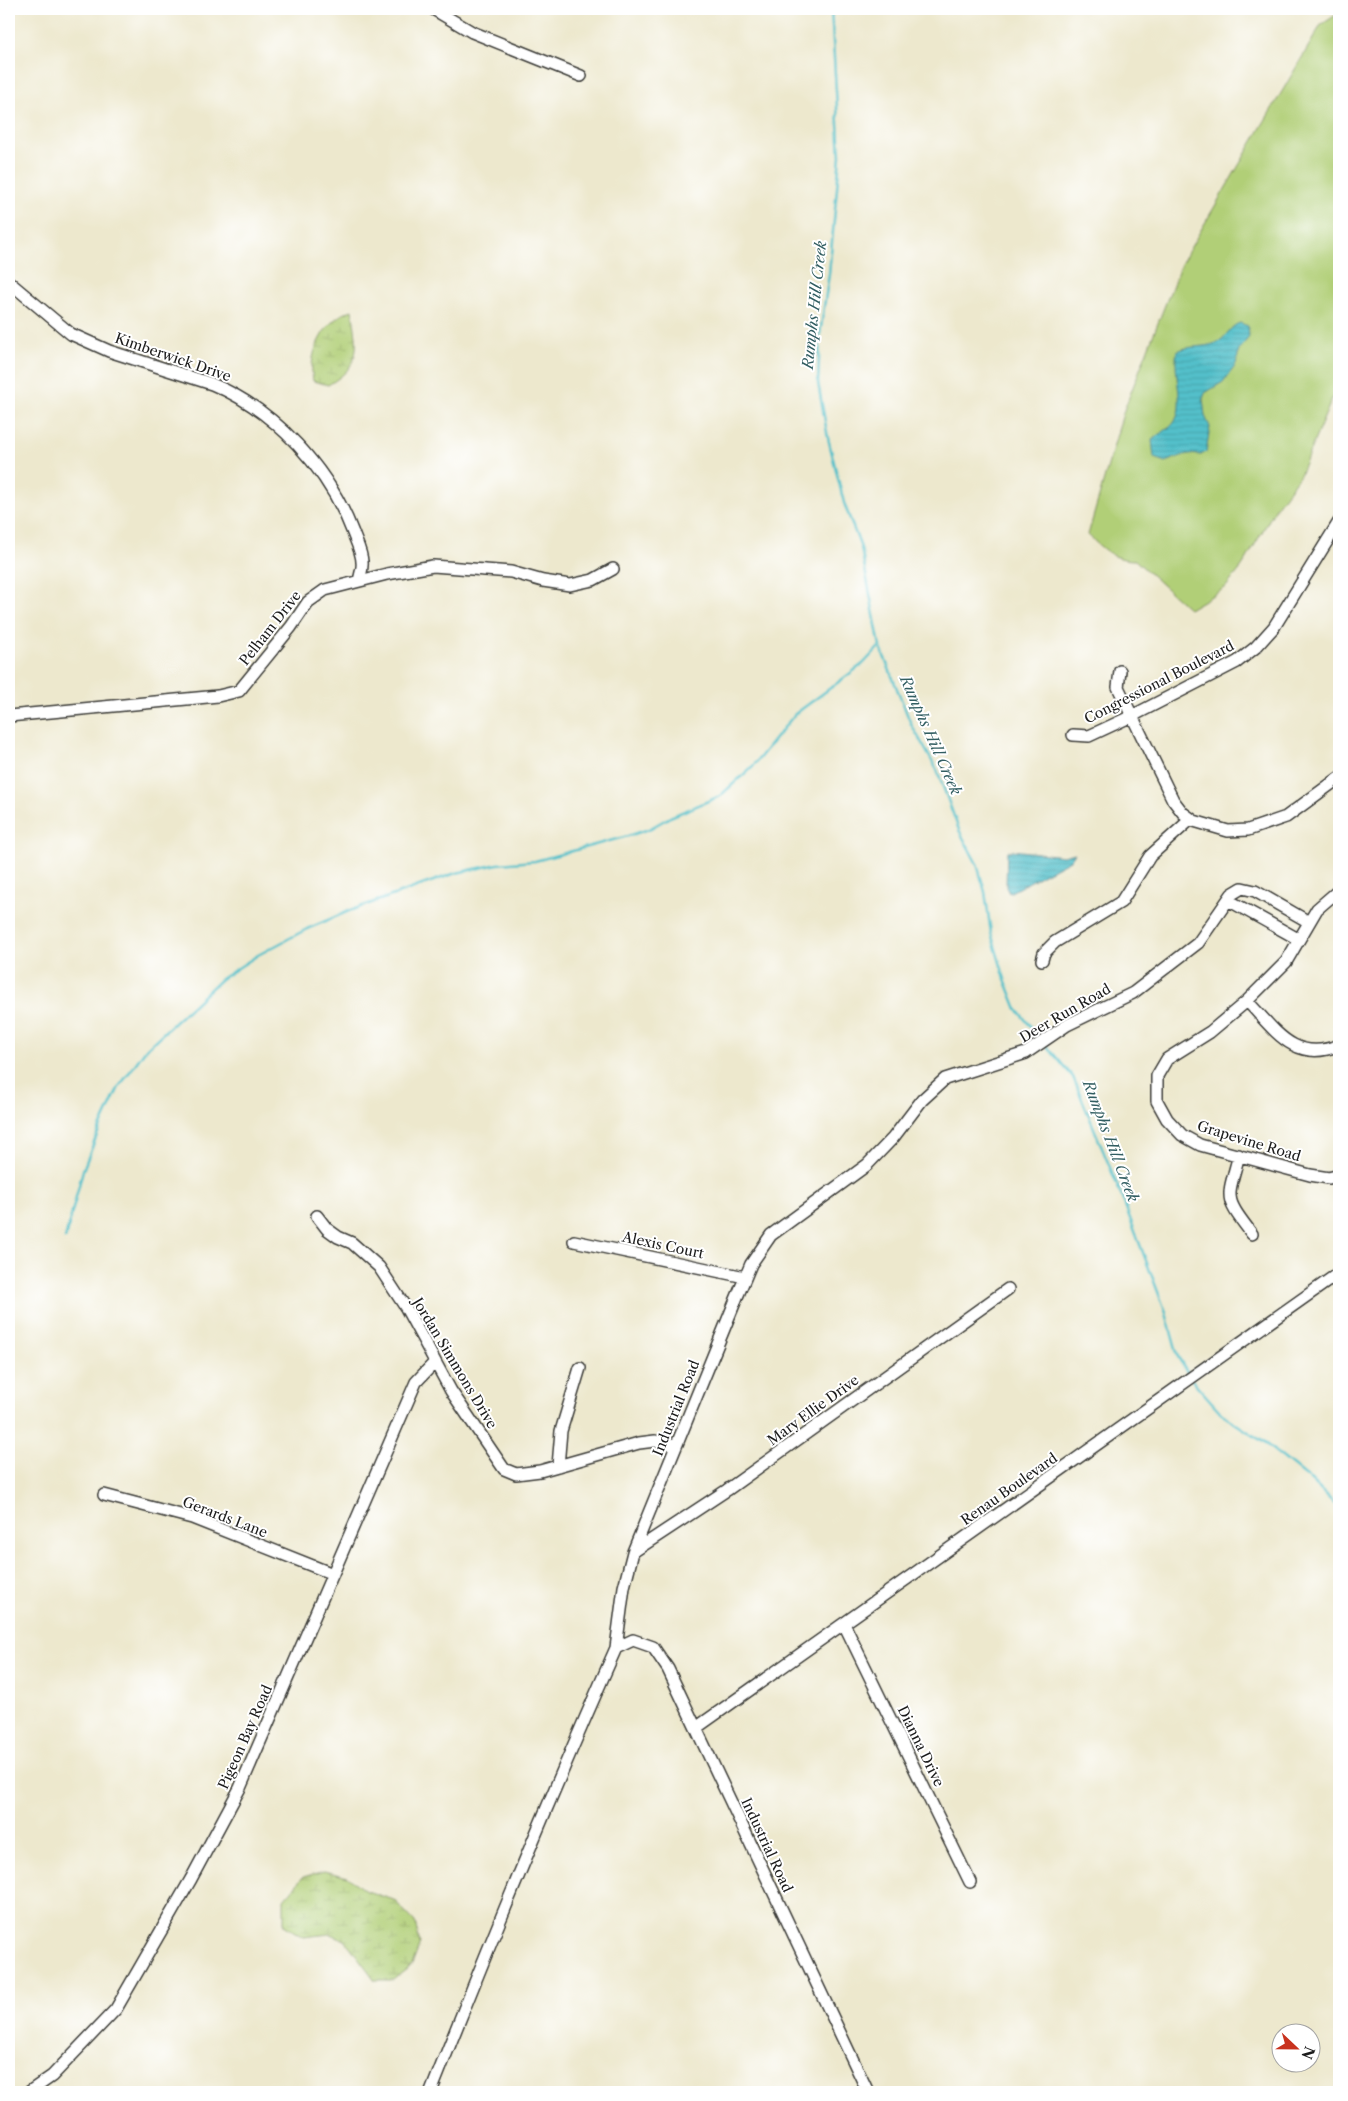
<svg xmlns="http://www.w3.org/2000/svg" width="1348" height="2101" viewBox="0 0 1348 2101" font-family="'Libre Caslon Text',serif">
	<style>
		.green { fill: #b1cf77; stroke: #66764a }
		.wetland { fill: url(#wetland-marsh); stroke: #66764a }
		.water { fill: url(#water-rules); stroke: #386e73 }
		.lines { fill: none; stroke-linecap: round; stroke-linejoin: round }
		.stream { stroke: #53c0ca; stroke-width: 2.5 }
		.minor-casing { stroke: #3b3b37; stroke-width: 14 }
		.minor { stroke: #fff; stroke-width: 11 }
		.labels { text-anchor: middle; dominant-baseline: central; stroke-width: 4; stroke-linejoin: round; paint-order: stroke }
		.street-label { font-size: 14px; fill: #1c1c1c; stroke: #fff }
		.water-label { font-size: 15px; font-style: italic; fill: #325e62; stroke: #fff }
	</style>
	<defs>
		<pattern id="wetland-marsh" width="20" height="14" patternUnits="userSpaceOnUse" patternTransform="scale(1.25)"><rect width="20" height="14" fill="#b1cf77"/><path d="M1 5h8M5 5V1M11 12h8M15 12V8" fill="none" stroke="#98b166"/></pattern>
		<pattern id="water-rules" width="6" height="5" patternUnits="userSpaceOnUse" patternTransform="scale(1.25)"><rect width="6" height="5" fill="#53c0ca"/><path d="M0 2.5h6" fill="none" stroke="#48a4ad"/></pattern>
	</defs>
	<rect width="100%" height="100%" fill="#fff"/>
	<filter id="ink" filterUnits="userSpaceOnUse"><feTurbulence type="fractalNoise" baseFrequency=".02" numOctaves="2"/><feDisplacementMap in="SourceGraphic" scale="10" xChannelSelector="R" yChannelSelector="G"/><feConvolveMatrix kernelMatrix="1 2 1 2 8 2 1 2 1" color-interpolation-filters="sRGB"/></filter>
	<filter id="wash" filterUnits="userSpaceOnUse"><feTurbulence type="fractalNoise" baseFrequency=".0096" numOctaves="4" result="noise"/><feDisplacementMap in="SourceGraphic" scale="20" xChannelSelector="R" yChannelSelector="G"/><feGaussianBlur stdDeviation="1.12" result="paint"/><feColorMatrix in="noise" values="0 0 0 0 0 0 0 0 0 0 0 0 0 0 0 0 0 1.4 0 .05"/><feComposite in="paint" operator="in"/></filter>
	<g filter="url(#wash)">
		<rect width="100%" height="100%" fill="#ede8cd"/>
		<path class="green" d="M1339,13V382L1300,475L1277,506L1242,567L1225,588L1189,609L1135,560C1113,560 1103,549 1088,535L1124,410L1181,264L1321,25Z"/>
		<path class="wetland" d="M352,310C358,346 363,365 328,385L313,381C307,353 325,318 352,310Z
			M324,1871L348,1877L364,1890L394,1900L415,1922L420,1944L412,1965L393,1980H375L345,1940L330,1934L303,1937L284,1925V1899L303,1877Z"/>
		<path class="water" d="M1240,323L1248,326L1249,337L1239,350L1236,365L1223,382L1205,393L1203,399L1205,416L1210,427L1206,452L1201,455L1187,454L1165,462L1154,458L1152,440C1158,435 1167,430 1173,424C1187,406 1172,373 1177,351C1190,345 1203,348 1216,343C1227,338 1229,326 1240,323Z
			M1013,850L1063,856L1075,853L1070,860L1009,893L1006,887L1007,852Z"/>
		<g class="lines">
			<path class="stream" d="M831,9L840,156L829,274L820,334L818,383L828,438L844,503L861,548L880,646L911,724L937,770L959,830L977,864L985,892L991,933L1005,979L1017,1009L1041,1040
				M1045,1044L1073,1077L1118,1187L1166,1313L1178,1357L1189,1375
				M65,1239L83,1170L99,1130L119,1087L146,1049L221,979L258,955L307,929L349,911L456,873L498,864L535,861L628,836L649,829L670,817L720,796L753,766L795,714L863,664L880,646
				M1192,1380L1224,1416L1262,1441L1308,1478L1339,1508"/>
		</g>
	</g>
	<g filter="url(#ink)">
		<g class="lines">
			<defs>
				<path id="minor" d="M433,9L472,32L581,76
					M9,282L71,334L109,351L212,384C275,410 329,469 353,533C356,541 362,553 362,562C363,568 360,575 359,581
					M1120,671L1118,687L1132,716L1173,800L1183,813L1194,821L1228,831L1248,830L1286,817L1339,778
					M9,716L218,696L239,691L291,627L308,602L325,590L387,574L433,566L511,572L543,581L570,585L593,580L613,569
					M1073,735L1089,736L1132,716L1237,662L1256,647L1274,627L1339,522
					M1339,890L1317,909L1286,962L1247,1001L1210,1032L1167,1059L1157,1076V1101L1167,1119L1182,1135L1200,1145L1310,1175L1329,1178L1339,1175
					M1228,900L1298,939
					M1042,960L1044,953L1055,942L1121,902L1150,856L1191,819
					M1247,1001C1275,1030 1295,1064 1339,1045
					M1239,1155C1227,1200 1223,1196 1252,1234
					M317,1216L327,1229L338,1237L352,1243L379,1267L406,1308L451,1391L504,1469L516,1474L540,1471L639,1443L655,1441L675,1445
					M574,1241L745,1277
					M558,1466L561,1431L580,1368
					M104,1495L192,1518L333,1574
					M633,1552L727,1490L1008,1289
					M844,1624L970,1882
					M616,1648L624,1587L633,1552L737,1297L751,1264L771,1235L867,1165L893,1138L922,1100L945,1079L1026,1053L1067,1025L1133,993L1198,943L1232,894L1242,888L1255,891L1309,922
					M696,1728L1339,1273
					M29,2092L52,2076L116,2009L191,1879L240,1788L416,1382L435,1362
					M431,2092C490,1943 551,1794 616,1648L633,1640L653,1647L668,1669L868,2092"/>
			</defs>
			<use href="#minor" class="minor-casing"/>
			<use href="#minor" class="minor"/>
		</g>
	</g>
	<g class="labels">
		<g class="street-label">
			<text transform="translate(173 357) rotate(19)">Kimberwick Drive</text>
			<text transform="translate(270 628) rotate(-52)">Pelham Drive</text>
			<text transform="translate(1159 682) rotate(-27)">Congressional Boulevard</text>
			<text transform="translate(1065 1013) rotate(-30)">Deer Run Road</text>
			<text transform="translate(1249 1141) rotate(17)">Grapevine Road</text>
			<text transform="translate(663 1245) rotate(12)">Alexis Court</text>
			<text transform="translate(455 1363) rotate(59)">Jordan Simmons Drive</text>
			<text transform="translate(676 1408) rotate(-68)">Industrial Road</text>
			<text transform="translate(813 1410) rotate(-36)">Mary Ellie Drive</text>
			<text transform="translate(1009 1489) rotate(-35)">Renau Boulevard</text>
			<text transform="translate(225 1517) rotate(21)">Gerards Lane</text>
			<text transform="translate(245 1737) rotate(-66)">Pigeon Bay Road</text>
			<text transform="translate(921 1746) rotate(64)">Dianna Drive</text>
			<text transform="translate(767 1845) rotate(65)">Industrial Road</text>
		</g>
		<g class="water-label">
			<text transform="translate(814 305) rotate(-84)">Rumphs Hill Creek</text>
			<text transform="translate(931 735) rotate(66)">Rumphs Hill Creek</text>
			<text transform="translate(1111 1141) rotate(69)">Rumphs Hill Creek</text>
		</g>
	</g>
	<rect width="1348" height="2101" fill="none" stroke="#fff" stroke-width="30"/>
	<g transform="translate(1296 2048) rotate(112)"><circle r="24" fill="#ffffff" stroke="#a4a4a4"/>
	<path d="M0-4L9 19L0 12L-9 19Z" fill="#c8321e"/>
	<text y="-8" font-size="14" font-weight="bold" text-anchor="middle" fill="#1c1c1c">N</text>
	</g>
</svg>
